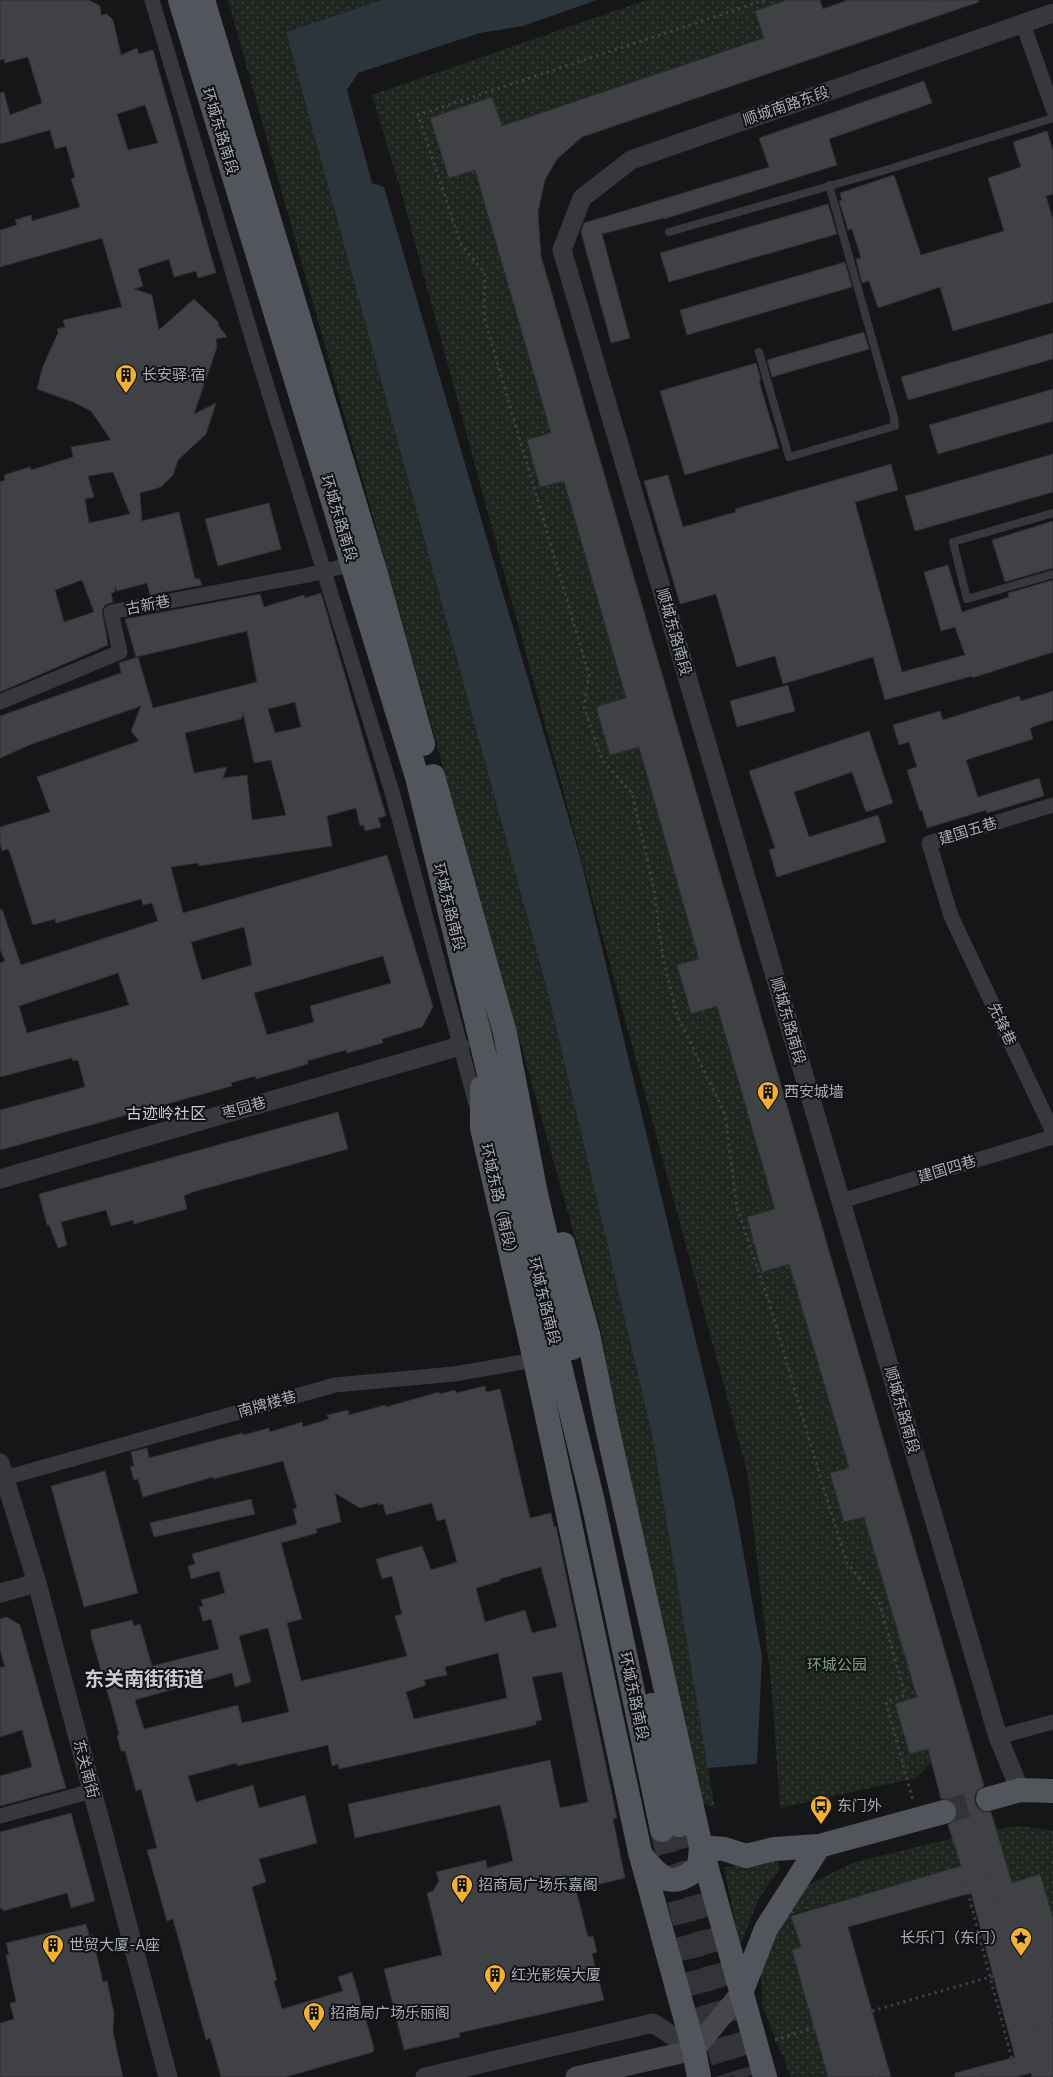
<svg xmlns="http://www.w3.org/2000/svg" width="1053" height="2077" viewBox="0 0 1053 2077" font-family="'Exo 2','Noto Sans SC',sans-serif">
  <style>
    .grass { fill: url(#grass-dots) }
    .water { fill: #2c353c }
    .building { fill: #404145; stroke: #303034; fill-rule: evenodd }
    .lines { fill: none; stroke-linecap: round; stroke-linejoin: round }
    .primary-tunnel { stroke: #333438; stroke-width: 24; stroke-dasharray: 24 12; stroke-linecap: butt }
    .path { stroke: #3d3f44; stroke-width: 3; stroke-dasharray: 2.5 4; stroke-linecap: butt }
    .service { stroke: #37383d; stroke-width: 8 }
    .minor { stroke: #37383d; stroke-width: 15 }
    .tertiary { stroke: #37383d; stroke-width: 19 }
    .secondary { stroke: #45474d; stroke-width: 21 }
    .primary { stroke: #53555c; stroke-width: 24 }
    .labels { text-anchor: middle; stroke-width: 4; stroke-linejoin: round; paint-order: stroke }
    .street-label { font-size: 15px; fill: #a8adb8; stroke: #111113 }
    .poi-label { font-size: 15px; fill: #a8adb8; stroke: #111113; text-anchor: start }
    .park-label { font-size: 15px; fill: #7fa381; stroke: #111113 }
    .neighbourhood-label { font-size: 16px; fill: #c9ccd4; stroke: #111113 }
    .district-label { font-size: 20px; font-weight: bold; fill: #c9ccd4; stroke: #111113 }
  </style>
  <defs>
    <pattern id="grass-dots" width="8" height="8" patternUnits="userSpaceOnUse" patternTransform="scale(1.25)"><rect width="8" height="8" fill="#1e261f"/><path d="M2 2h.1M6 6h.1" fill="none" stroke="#3c433d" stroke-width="1.8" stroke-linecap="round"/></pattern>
  </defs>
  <rect width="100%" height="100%" fill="#161618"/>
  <!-- grass -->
  <path class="grass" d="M228 0H382L286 32 549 997 652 1435 715 1808 693 1800 619 1434 601 1330Z
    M647 0H787L755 11 764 38 502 126 491 97 430 119 449 178 475 170 551 433 527 440 540 487 564 481 626 698 597 707 639 747 699 959 677 965 690 1013 717 1006 775 1209 747 1217 762 1271 789 1264 849 1468 830 1473 844 1522 864 1517 917 1697 895 1705 910 1754 928 1749 932 1762 916 1778 780 1808 772 1693 747 1471 402 195 372 95Z
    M1022 1826 1053 1831V1918L1040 1874 1012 1883 996 1829Z
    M953 1838 961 1866 790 1915 801 1947 792 1950 828 2077H791L763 2008 760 1965 794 1892 852 1863Z
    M777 1856 779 1870 759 1898 740 1946 724 1868Z"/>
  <!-- water -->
  <path class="water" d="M382 0H597L523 26 480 33 358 73 347 90 372 183 384 187 581 860 734 1500 762 1657 757 1764 708 1768 652 1435 549 997 286 32Z"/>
  <!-- building -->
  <path class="building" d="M0 0H89L100 6 101 15 107 14 113 20 121 55 137 48 139 54 153 50 216 273 198 278 196 271 174 277 169 259 138 269 143 286 134 289 152 295 159 330 194 299 219 323 218 325 227 337 216 339 217 347 194 414 216 403 206 434 178 460 173 475 161 487 140 493 142 521 179 512 195 579 199 578 202 585 150 595 147 583 117 591 115 586V592L111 593 113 602 105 605 102 610 108 645 0 692V482L5 480 4 475 30 467 31 470 73 457 71 447 111 440 91 411 73 402 37 389 43 366 58 333 57 329 65 327 63 320 122 307 102 238 0 267V230L17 225 15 220 31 215 32 221 80 207 71 179 75 177 66 146 55 149 50 130 0 144V93L4 92 10 115 42 103 28 57 5 63 4 59 0 60ZM145 105 158 143 128 150 117 114ZM113 472 130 514 89 523 85 499 94 497 88 476ZM82 580 94 612 64 622 55 590Z
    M787 0H820L823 9 848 0H978L979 2 582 137 557 159 545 180 538 212 541 256 984 1786 978 1790 975 1795V1803L979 1809 984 1812H991L1012 1883 1040 1874 1053 1918V2077H1032L1031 2073 1016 2077H955V2073L1015 2057 971 1893 848 1927 891 2077H828L792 1950 801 1947 791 1916 961 1866 948 1825 954 1821 957 1816V1809L953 1802 947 1799H941L928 1749 910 1754 895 1704 917 1697 864 1517 844 1522 830 1473 849 1468 789 1264 762 1272 747 1217 775 1209 717 1006 691 1014 677 965 699 959 639 747 610 755 596 707 626 698 564 481 540 487 527 440 551 433 475 170 449 178 430 118 492 97 502 126 764 38 755 11Z
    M924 81 932 103 829 139 837 165 664 219V218L602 234 630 338 611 343 581 232 584 223 769 167 759 138Z
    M1047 131 1053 151V194L1046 196 1053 219V302L953 331 940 287 878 308 869 281 862 283 856 259 861 258 852 229 848 230 839 201 842 200 840 193 894 175 921 255 1004 231 988 178 1021 167 1013 142Z
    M828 204 837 234 669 282 660 253Z
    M845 262 852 287 687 335 680 310Z
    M864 332 869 349 772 377 767 360Z
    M1053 333V359L908 400 901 377Z
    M756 363 761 380 759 381 779 448 685 475 660 391Z
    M1053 389V421L938 454 929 425Z
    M1053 454V492L915 531 905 496Z
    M891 464 898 490 855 502 902 672 965 655 955 627 941 631 924 572 948 565 962 612 1009 597 1008 593 1053 580V652L972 678V676L885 700 873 657 783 684 775 656 737 667 716 594 680 604 644 481 668 475 683 527 736 512 735 509Z
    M269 503 281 549 218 566 205 519Z
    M1053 521V568L1005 582 992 540Z
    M321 593 386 816 378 818 381 827 365 831 364 825 360 826 356 808 327 816 332 846 199 866 198 863 171 867 183 913 387 855 433 1007 422 1027 382 1039 383 1043 347 1053 346 1050 307 1061 308 1064 256 1079 255 1076 231 1083 232 1086 0 1150V1110L85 1087 78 1060 73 1061 72 1058 0 1077V963L5 961 0 949V910L2 909 21 965 158 921 152 903 143 905 141 899 56 923 55 919 33 925 10 853 8 849 2 851 0 843V827L50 812 37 777 139 741 131 731 141 706 32 744 0 758V716L121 673 119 663 138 657 153 708 257 682 247 631 136 657 125 619 260 594 264 607 304 595 305 598ZM295 702 301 727 275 733 268 709ZM243 713 254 763 271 760 286 815 252 820 247 775 223 778 227 767 194 773 185 733 241 719ZM244 927 252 965 202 980 191 942ZM383 956 391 983 310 1006 314 1022 267 1035 254 993ZM118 973 129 1005 27 1033 19 1006Z
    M788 685 795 711 737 727 730 701Z
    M1053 691V720L1030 728 1033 739 966 760 978 797 1039 778 1044 796 987 813 986 810 927 828 922 810 920 811 907 770 917 767 909 742 899 745 893 725 940 711 943 720 1019 696 1021 701Z
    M869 731 893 803 866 812 852 772 794 792 809 837 878 815 886 842 777 877 769 850 775 848 749 771Z
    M338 1112 348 1149 193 1192 184 1196 187 1209 134 1224 133 1220 111 1226 106 1210 61 1222 67 1245 58 1248 49 1225H47L39 1194Z
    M485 1386 486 1392 500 1389 530 1518 551 1513 554 1527 556 1526 617 1818 613 1819 625 1878 576 1890 588 1937 593 1936 597 1952 592 1954 604 2000 459 2033 460 2037 404 2050 384 1969 442 1955 427 1893 433 1891 439 1881 436 1872 486 1860 487 1868 513 1861 507 1833 500 1805 355 1838 348 1804 550 1760 560 1808 588 1802 562 1672 532 1677 542 1720 536 1721V1725L339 1769 338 1764 332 1766 328 1745 237 1766V1763L188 1776 196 1802 253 1785 259 1808 305 1795 317 1843 259 1859 266 1882 252 1887 277 1980 274 1981 282 2009 343 1991 338 1977 352 1972 374 2048 373 2052 286 2077H221L210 2038 206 2040 173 1919 167 1921 147 1850 157 1848 141 1789 136 1791 125 1751H121L117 1736 119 1735 115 1718 91 1636V1630L132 1620 134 1626 140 1624 152 1666 219 1649 211 1619 203 1621 199 1607 203 1606 201 1600 225 1593 219 1571 191 1579 188 1566 195 1564 192 1554 297 1524 293 1509 297 1508 283 1461 214 1479 213 1477 143 1497 138 1479 134 1480 130 1467 134 1466 131 1452 147 1448 149 1458 243 1433V1435L269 1428 270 1432 302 1422 303 1427 329 1419 327 1415 348 1410 349 1415 385 1405 386 1407 439 1392 440 1394 455 1390 456 1393ZM335 1493 360 1508 378 1503 379 1505 383 1504 386 1515 432 1503 437 1521 445 1519 457 1562 431 1570 422 1546 376 1559 382 1579 392 1576 402 1614 395 1616 407 1656 301 1681 287 1623 302 1619 281 1543 317 1533 316 1529 341 1522ZM541 1567 557 1627 532 1633 525 1610 485 1622 476 1588 500 1581V1579ZM268 1628 289 1712 242 1723 238 1705 144 1729 135 1700 232 1673 235 1687 251 1682 239 1636ZM498 1653 507 1698 414 1719 406 1692 426 1685 424 1680 447 1675 445 1667Z
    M105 1471 138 1593 84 1607 51 1486Z
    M251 1499 255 1514 154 1537 150 1523Z
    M7 1617 20 1625 66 1788 0 1806V1776L32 1767 22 1730 0 1737V1667H5L0 1650V1619Z
    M71 1813 95 1901 71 1908 67 1893 3 1911V1908L0 1909V1832Z
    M86 1924 89 1935H92L103 1982 107 1981 114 2013 113 2032 123 2077H0V2023L14 2019 10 2003 16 2002 6 1955 9 1954 6 1943Z"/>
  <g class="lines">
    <!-- primary-tunnel -->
    <path class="primary-tunnel" d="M944 1812 988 1799
      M679 1825 715 1977 746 2077
      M662 1830 702 1994 728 2077"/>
    <!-- path -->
    <path class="path" d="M765 0 418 115 461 245 485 273 484 317 589 675 584 707 602 760 632 793 654 890 663 958 677 1015 725 1114 737 1208 769 1302 824 1490 847 1563 879 1601 905 1695 886 1702 913 1801
      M938 0 537 137 505 201 968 1800
      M970 1809 997 1901 983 1905 1015 2030 1033 2026 1048 2077
      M997 1901 1032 1893 1053 1972
      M993 1977H990L1014 2067
      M872 2011 990 1977 965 1881
      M1033 2026 1053 2020
      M775 2040 814 2028
      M877 2077 835 1919 989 1874
      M976 2077 1042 2059"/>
    <!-- service -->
    <path class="service" d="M669 232 889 169 1053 118
      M759 352 789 457 895 426 894 417 829 185
      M1053 513 953 542 967 599 1053 574"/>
    <!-- minor -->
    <path class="minor" d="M152 0 257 354 392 792 476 1104
      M1023 24 1053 109
      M0 702 120 652 111 612 308 575 353 564
      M1053 805 929 843 951 916 1053 1132
      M841 1201 1053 1137
      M5 1478 335 1385 454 1374 535 1360
      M998 1737 1053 1722
      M0 1816 92 1791"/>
    <!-- tertiary -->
    <path class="tertiary" d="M0 1179 460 1046
      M0 1463 37 1583 168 2077
      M0 1593 37 1583
      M1020 1790 998 1737 562 250 582 198 631 160 1053 13
      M425 2077 653 2023 694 2050"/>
    <!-- secondary -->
    <path class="secondary" d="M576 2077 694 2050 741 1993"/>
    <!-- primary -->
    <path class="primary" d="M180 0 417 777 593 1502 662 1830
      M203 0 376 574 423 744
      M433 776 505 1033 536 1194 572 1348
      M482 1088V1128L535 1360 640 1852 694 2050 699 2077
      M563 1244 588 1334 607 1427 701 1847 724 1849 746 1856 774 1849 819 1846 944 1812
      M652 1705 679 1825
      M988 1799 1020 1790 1053 1791
      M701 1847 765 2077
      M641 1855C661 1880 672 1890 699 1867L701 1847
      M741 1993 766 1929 819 1846"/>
  </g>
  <!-- icons -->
  <defs>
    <g id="building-pin" transform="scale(1.125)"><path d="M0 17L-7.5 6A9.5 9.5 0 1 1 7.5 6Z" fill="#f2b134" stroke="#111113"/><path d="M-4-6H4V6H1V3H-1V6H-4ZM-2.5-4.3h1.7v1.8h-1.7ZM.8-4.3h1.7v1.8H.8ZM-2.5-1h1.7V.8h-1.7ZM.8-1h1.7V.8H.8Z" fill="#111"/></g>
    <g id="bus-pin" transform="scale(1.125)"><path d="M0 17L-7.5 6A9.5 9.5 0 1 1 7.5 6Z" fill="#f2b134" stroke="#111113"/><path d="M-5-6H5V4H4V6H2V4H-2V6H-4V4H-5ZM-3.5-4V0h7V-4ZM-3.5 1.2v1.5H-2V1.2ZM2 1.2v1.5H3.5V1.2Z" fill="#111"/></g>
    <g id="sight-pin" transform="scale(1.125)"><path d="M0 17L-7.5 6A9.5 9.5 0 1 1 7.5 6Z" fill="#f2b134" stroke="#111113"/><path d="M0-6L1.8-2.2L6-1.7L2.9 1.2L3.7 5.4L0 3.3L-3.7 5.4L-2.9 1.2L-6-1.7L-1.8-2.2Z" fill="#111"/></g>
  </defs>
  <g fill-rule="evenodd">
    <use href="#building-pin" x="126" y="375"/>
    <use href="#building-pin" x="768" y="1092"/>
    <use href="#bus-pin" x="821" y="1806"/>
    <use href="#building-pin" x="462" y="1885"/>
    <use href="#sight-pin" x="1021" y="1938"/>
    <use href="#building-pin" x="53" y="1945"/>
    <use href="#building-pin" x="495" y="1975"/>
    <use href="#building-pin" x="314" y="2013"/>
  </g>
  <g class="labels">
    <!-- street labels -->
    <g class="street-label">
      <text transform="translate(786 106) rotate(-19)" y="5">顺城南路东段</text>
      <text transform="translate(220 131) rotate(73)" y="5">环城东路南段</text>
      <text transform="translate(339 518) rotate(73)" y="5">环城东路南段</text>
      <text transform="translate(148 605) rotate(-11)" y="5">古新巷</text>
      <text transform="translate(674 632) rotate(74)" y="5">顺城东路南段</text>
      <text transform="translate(968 831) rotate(-17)" y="5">建国五巷</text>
      <text transform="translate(449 907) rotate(76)" y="5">环城东路南段</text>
      <text transform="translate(788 1021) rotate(74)" y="5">顺城东路南段</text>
      <text transform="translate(1002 1024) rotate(65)" y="5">先锋巷</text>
      <text transform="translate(244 1108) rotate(-16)" y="5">枣园巷</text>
      <text transform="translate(947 1169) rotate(-17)" y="5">建国四巷</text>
      <text transform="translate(499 1202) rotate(77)" y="5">环城东路（南段）</text>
      <text transform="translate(544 1301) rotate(76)" y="5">环城东路南段</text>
      <text transform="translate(267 1404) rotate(-16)" y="5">南牌楼巷</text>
      <text transform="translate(902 1410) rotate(74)" y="5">顺城东路南段</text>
      <text transform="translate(634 1696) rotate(78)" y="5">环城东路南段</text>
      <text transform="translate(86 1769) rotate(75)" y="5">东关南街</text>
    </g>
    <!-- poi labels -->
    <g class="poi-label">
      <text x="142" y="380">长安驿·宿</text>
      <text x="784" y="1097">西安城墙</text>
      <text x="837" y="1811">东门外</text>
      <text x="478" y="1890">招商局广场乐嘉阁</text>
      <text x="1005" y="1943" text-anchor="end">长乐门（东门）</text>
      <text x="69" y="1950">世贸大厦-A座</text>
      <text x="511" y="1980">红光影娱大厦</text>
      <text x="330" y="2018">招商局广场乐丽阁</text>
    </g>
    <!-- park labels -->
    <g class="park-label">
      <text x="837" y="1670">环城公园</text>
    </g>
    <!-- neighbourhood labels -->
    <g class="neighbourhood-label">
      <text x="166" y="1119">古迹岭社区</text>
    </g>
    <!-- district labels -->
    <g class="district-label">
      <text x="144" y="1686">东关南街街道</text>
    </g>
  </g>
</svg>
